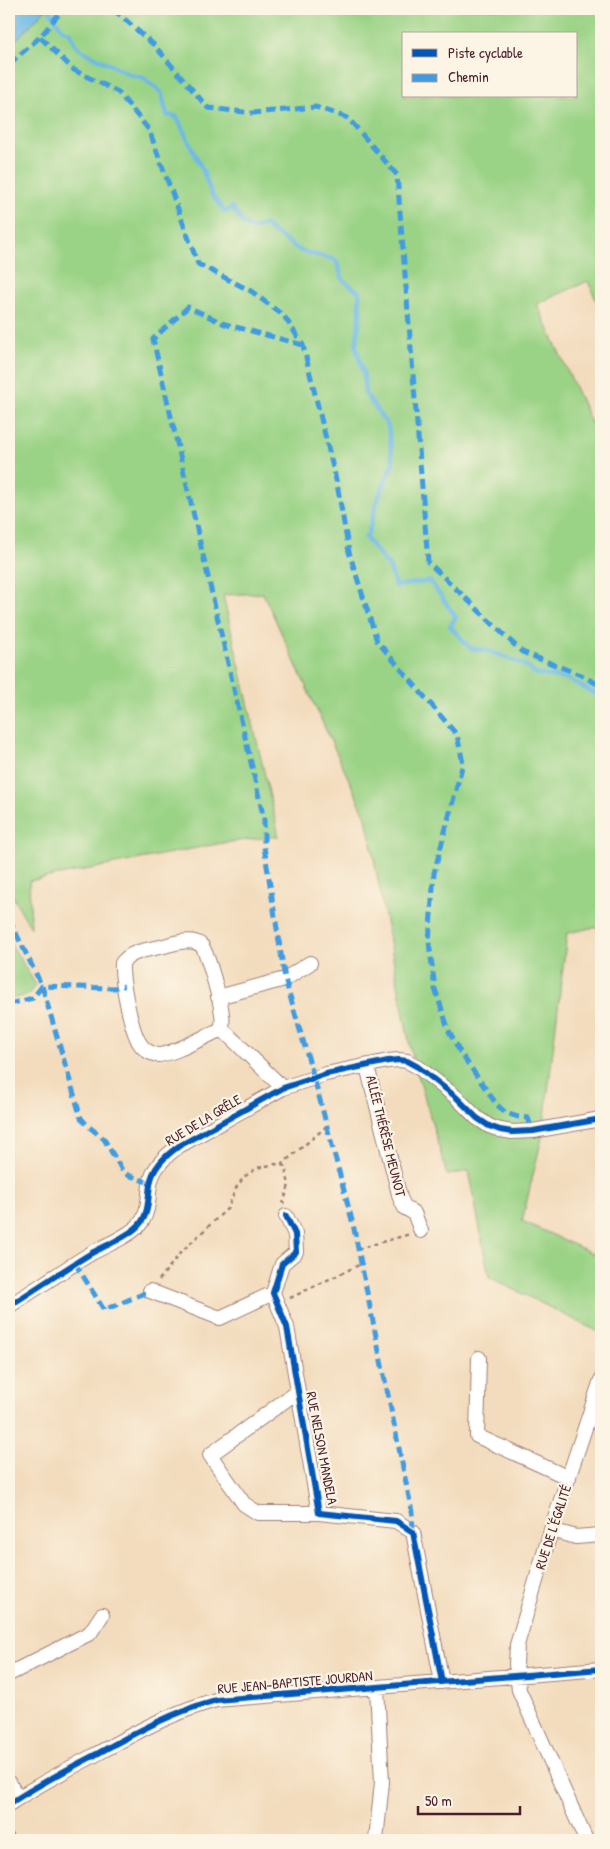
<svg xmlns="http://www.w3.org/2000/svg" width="610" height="1849" viewBox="0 0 610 1849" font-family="'Patrick Hand',sans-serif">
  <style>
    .green { fill: #9bd386; stroke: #727958; fill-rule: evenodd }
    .water { fill: #6cb9e5; stroke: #5b6c88 }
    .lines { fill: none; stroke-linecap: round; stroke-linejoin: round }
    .stream { stroke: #6cb9e5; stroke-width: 4.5 }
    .street-casing { stroke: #9e7e74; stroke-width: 16 }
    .path { stroke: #9e7e74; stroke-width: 2.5; stroke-dasharray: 4 4; stroke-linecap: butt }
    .street { stroke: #fff; stroke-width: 14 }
    .quiet { stroke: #409be1; stroke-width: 5; stroke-dasharray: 10 5; stroke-linecap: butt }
    .cycleway-casing { stroke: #fcf5e5; stroke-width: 9 }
    .cycleway { stroke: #0057b8; stroke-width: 6 }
    .labels { text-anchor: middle; stroke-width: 4.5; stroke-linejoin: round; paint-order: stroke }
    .street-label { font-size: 14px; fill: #4a1f2b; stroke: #fcf5e5 }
  </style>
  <rect width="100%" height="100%" fill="#fcf5e5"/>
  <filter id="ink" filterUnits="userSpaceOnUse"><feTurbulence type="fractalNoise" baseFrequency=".02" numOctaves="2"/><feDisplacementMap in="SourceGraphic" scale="10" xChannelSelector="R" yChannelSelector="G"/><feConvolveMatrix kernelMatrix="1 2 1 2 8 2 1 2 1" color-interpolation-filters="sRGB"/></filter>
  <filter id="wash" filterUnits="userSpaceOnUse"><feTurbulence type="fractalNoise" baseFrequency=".0096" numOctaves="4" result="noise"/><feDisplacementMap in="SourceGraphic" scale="20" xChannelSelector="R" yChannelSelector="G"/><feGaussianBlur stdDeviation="1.12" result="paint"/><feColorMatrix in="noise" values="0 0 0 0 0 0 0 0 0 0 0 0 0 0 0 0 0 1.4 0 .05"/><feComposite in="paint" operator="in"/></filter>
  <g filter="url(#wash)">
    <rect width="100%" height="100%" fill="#f3dcbd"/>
    <!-- green -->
    <path class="green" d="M46 9H601V312L588 281 537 304 601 444V926L567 933 543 1133 522 1221 601 1257V1333L489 1277 469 1171 447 1175 410 1047 366 817 263 593 223 595 279 836 222 843 29 881 31 928 9 890V47ZM404 34H576V96H404Z
      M9 941 36 985 28 995 9 999Z"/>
    <!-- water -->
    <path class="water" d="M9 9H46L9 47Z"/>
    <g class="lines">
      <!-- stream -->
      <path class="stream" d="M49 9 62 29 71 33 74 43 81 50 131 75 142 77 161 92 167 115 177 117 203 171 212 195 225 212 232 207 242 222 253 229 265 224 270 230 301 251 336 260 343 280 359 292 360 313 356 347 364 376 365 393 388 426 393 463 378 498 368 534 365 537 390 568 395 586 430 581 456 617 450 626 470 648 489 651 525 665 536 674 568 679 601 697"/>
    </g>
  </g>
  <g filter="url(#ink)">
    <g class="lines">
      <!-- street casing -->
      <g class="street-casing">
        <path id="street" d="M218 997 285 979 310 963
          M222 1029C207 1035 171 1056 157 1055 152 1054 144 1050 141 1045 131 1033 121 978 122 963 131 951 146 950 160 947 172 944 190 937 201 945 207 949 221 1004 222 1014 223 1019 222 1024 222 1029L283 1088
          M367 1066 400 1198 405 1208 414 1213 421 1231
          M286 1216 295 1234 296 1252 282 1264 273 1293 287 1327 319 1513 396 1521 413 1532 442 1682
          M150 1291 220 1318 273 1293
          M9 1306C36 1289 62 1271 90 1254 104 1246 128 1237 139 1225 149 1215 148 1198 150 1185 152 1168 165 1156 179 1146L283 1088 326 1074 388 1061 399 1060 407 1061 418 1067 456 1097 477 1118 489 1126 500 1130 512 1132 533 1131 601 1119
          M479 1358 477 1436 569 1478
          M298 1391 210 1455 244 1504 258 1513H319
          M551 1530 576 1537 601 1535
          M9 1674 90 1633 102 1615
          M9 1783 18 1798
          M9 1804C36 1786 64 1771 93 1756 135 1733 170 1713 216 1700L601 1669
          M376 1840 382 1782 377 1688
          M586 1840 519 1690 516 1664 517 1645 551 1530 601 1380"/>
      </g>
      <!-- path -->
      <path class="path" d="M281 1165 327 1126
        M358 1249 410 1234
        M159 1280 181 1252 228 1208 236 1188 244 1177 257 1168 275 1164 285 1166 289 1185 283 1204
        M290 1298 361 1264"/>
      <!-- street -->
      <use href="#street" class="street"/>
      <!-- quiet -->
      <path class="quiet" d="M113 9 154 45 208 108 253 113 316 107 348 118 397 175 428 562 522 652 581 675 601 686
        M40 37 74 70 118 92 149 130 198 264 251 291 284 316 303 345 337 484 349 552 377 641 457 735 463 763 434 873 429 942 435 989 449 1031 460 1052 497 1105 506 1113 518 1117 528 1118 533 1131
        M9 64 40 37 63 9
        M303 345 225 324 188 307 153 339 264 819V847L285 979 314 1078 353 1224 412 1512 413 1532
        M9 919 42 986 81 1118 87 1125 104 1139 122 1170 128 1175 150 1183
        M9 1004 33 998 42 986 114 988 124 986
        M75 1263 104 1310 150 1291
        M9 1831 14 1840"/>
      <!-- cycleway casing -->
      <g class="cycleway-casing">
        <path id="cycleway" d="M286 1216 295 1234 296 1252 282 1264 273 1293 287 1327 319 1513 396 1521 413 1532 442 1682
          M9 1306C36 1289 62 1271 90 1254 104 1246 128 1237 139 1225 149 1215 148 1198 150 1185 152 1168 165 1156 179 1146L283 1088 326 1074 388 1061 399 1060 407 1061 418 1067 456 1097 477 1118 489 1126 500 1130 512 1132 533 1131 601 1119
          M9 1804C36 1786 64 1771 93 1756 135 1733 170 1713 216 1700L601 1669"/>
      </g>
      <!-- cycleway -->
      <use href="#cycleway" class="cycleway"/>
    </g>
  </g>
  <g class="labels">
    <!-- street labels -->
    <g class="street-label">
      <text transform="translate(203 1120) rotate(-31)" y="5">RUE DE LA GRÊLE</text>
      <text transform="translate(386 1136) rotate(76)" y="5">ALLÉE THÉRÈSE MEUNOT</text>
      <text transform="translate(322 1448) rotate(79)" y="5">RUE NELSON MANDELA</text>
      <text transform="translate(553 1527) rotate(-72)" y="5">RUE DE L'ÉGALITÉ</text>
      <text transform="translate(295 1682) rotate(-5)" y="5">RUE JEAN-BAPTISTE JOURDAN</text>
    </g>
  </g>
  <!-- margin -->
  <rect width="610" height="1849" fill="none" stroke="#fcf5e5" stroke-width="30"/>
  <!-- legend -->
  <rect x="402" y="32" width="175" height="65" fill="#fcf5e5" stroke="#b59f9b"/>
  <rect x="412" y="49" width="25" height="8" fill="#0057b8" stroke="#b59f9b"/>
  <text x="448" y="58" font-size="15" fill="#4a1f2b">Piste cyclable</text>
  <rect x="412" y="74" width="25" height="8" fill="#409be1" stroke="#b59f9b"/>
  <text x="448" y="82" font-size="15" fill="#4a1f2b">Chemin</text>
  <!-- scale -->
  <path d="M418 1806v8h102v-8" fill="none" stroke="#4a1f2b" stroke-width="2.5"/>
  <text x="425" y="1806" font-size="15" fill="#4a1f2b" stroke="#fcf5e5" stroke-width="4" paint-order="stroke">50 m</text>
</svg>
